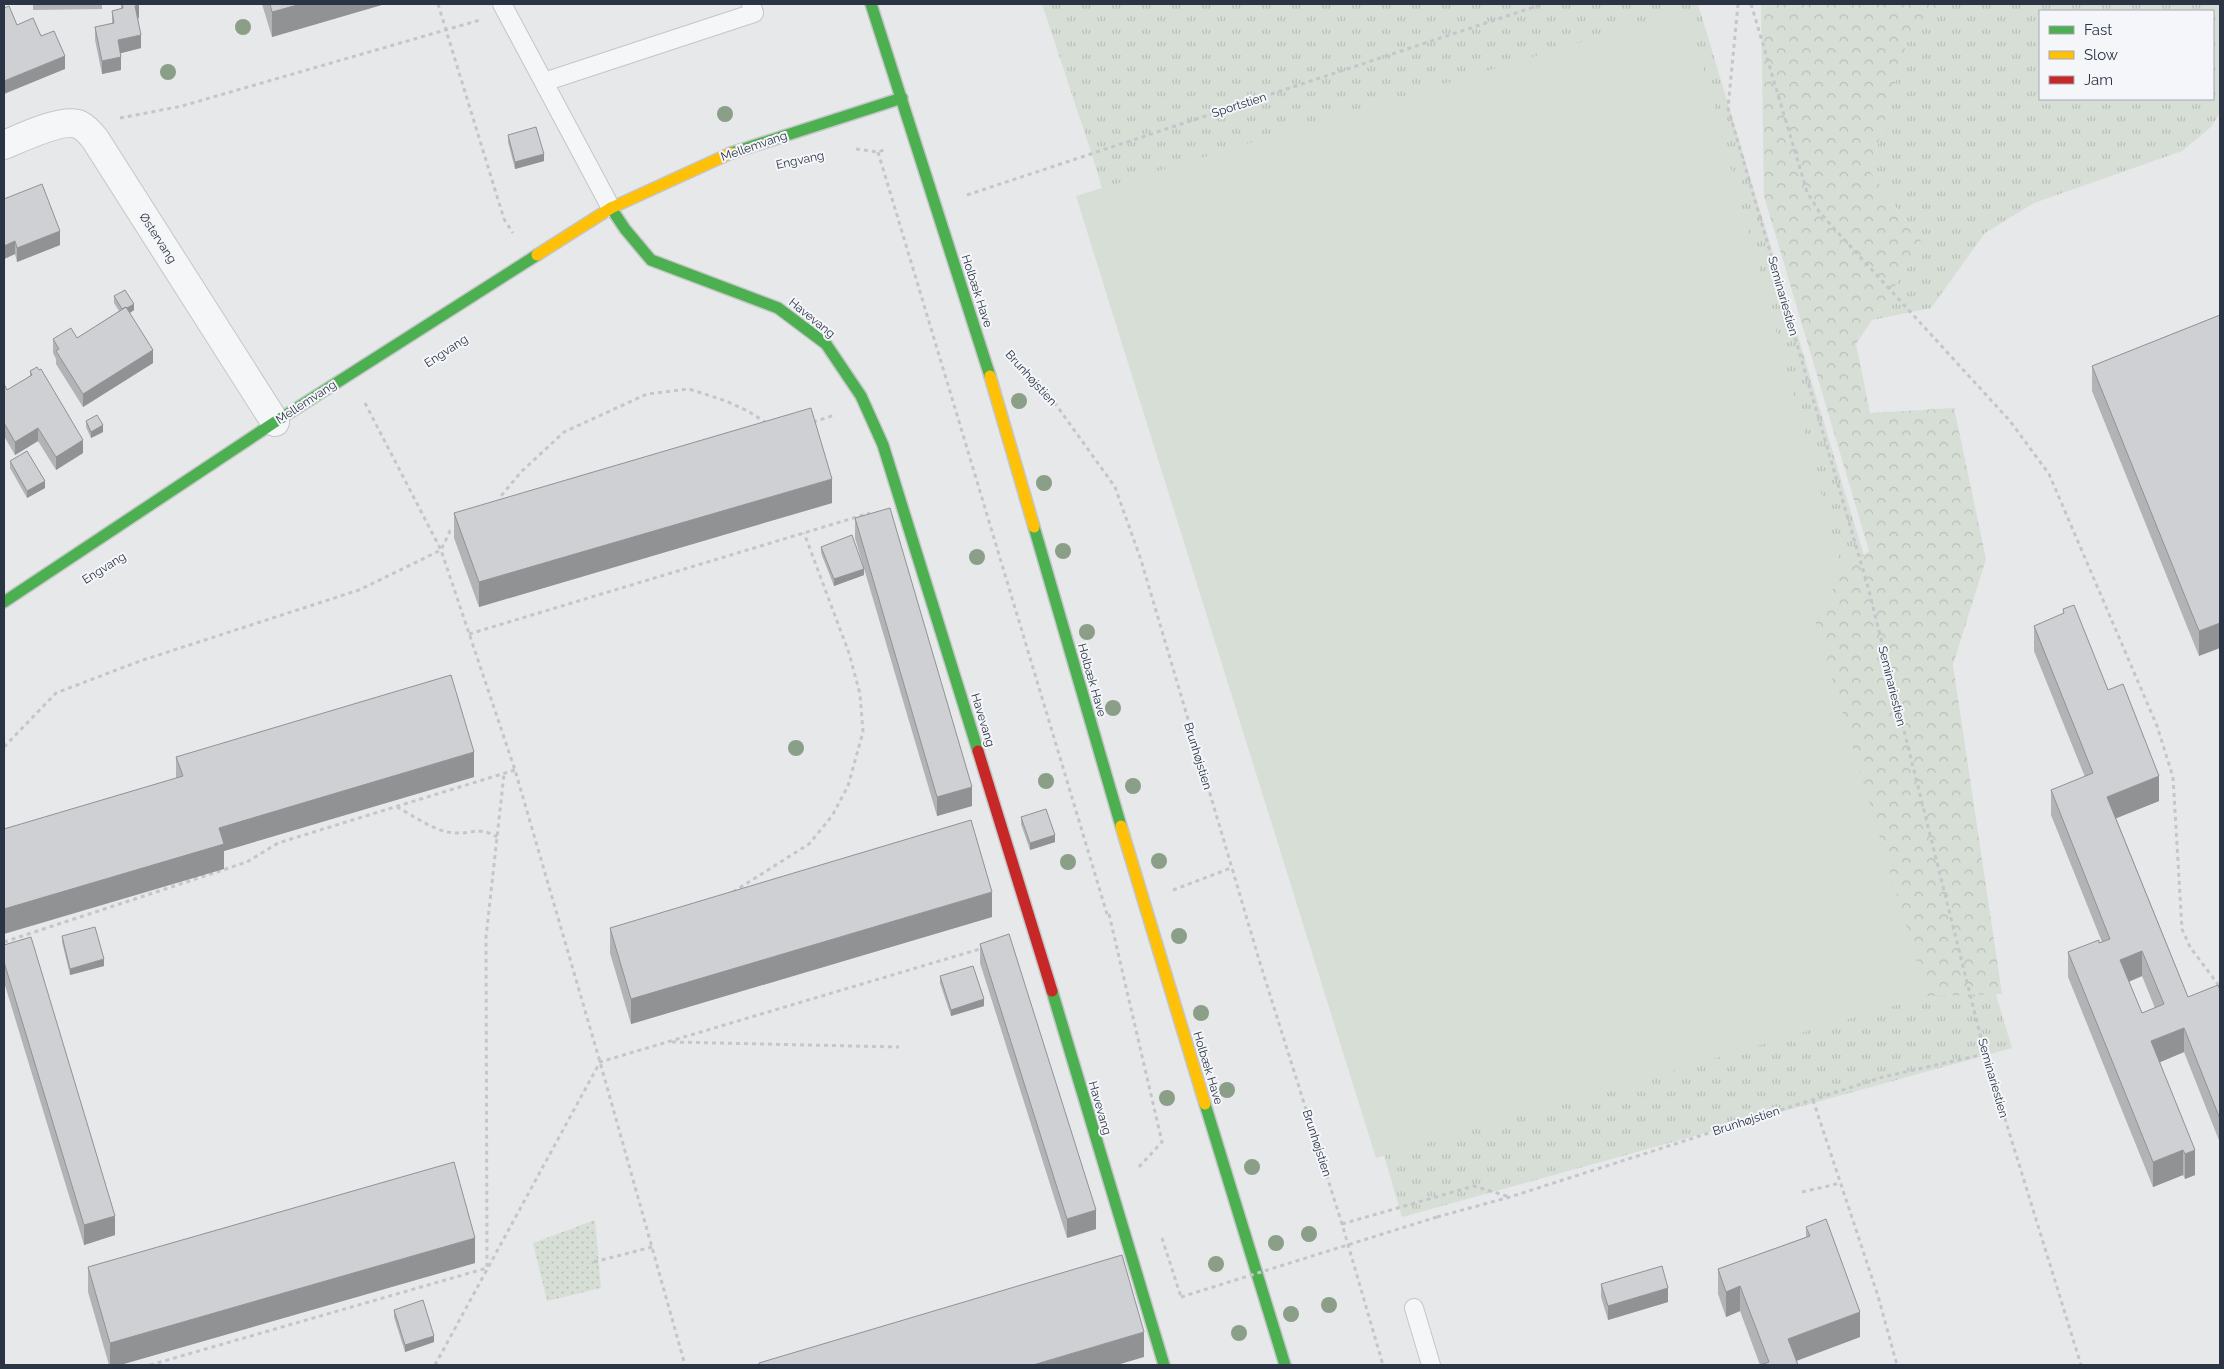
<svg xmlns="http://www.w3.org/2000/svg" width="2224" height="1369" viewBox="0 0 2224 1369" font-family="Raleway,sans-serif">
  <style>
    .grass { fill: url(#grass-tufts); fill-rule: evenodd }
    .forest { fill: url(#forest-crowns) }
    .park { fill: url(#park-dots) }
    .garden { fill: #d6ded6 }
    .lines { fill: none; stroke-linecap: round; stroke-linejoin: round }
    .lane-casing { stroke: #c4c6c8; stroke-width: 20 }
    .street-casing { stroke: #c4c6c8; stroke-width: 30 }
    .fast-casing { stroke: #c4c6c8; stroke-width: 14 }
    .slow-casing { stroke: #c4c6c8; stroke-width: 14 }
    .jam-casing { stroke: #c4c6c8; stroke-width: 14 }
    .path { stroke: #c5c6ca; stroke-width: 3; stroke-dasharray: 4 4; stroke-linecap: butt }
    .lane { stroke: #f5f6f7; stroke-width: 18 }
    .street { stroke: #f5f6f7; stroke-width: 28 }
    .fast { stroke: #4caf50; stroke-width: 11 }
    .slow { stroke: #ffc107; stroke-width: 11 }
    .jam { stroke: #c62828; stroke-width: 11 }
    .path-bridge { stroke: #c5c6ca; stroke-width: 3; stroke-dasharray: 4 4; stroke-linecap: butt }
    .tree { fill: #8a9e88 }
    .wall { fill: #b1b3b5; fill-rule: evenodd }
    .shaded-wall { fill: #909294 }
    .building { fill: #ced0d3; stroke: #909294; fill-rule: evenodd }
    .labels { text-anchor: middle; stroke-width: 4; stroke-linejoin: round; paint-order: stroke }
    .street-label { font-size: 12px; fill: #2b3445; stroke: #f4f6f9 }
  </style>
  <defs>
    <pattern id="grass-tufts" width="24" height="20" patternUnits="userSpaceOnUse" patternTransform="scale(1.25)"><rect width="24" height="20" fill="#d6ded6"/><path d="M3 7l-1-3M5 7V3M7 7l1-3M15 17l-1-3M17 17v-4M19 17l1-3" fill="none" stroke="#b8bfb9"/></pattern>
    <pattern id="forest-crowns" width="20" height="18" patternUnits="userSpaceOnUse" patternTransform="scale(1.25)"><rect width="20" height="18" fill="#d6ded6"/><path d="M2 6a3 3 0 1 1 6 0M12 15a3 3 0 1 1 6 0" fill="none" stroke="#b8bfb9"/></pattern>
    <pattern id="park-dots" width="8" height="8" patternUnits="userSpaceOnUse" patternTransform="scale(1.25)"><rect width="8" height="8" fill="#d6ded6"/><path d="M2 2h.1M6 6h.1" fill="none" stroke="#b8bfb9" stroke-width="1.8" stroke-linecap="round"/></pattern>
  </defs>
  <rect width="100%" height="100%" fill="#e6e8ea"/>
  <!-- grass -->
  <path class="grass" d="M1042 4H1698L2012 1048 1402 1217 1094 161Z
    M1948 4H2220V113L2211 127 2182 151 2034 203 1985 233 1931 308 1872 320 1923 244 1870 172 1907 42ZM2040 11H2213V99H2040Z"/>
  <!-- forest -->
  <path class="forest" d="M1761 4H1948L1907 42 1870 172 1923 244 1856 344 1870 413 1954 408 1986 559 1953 665 2002 994 1927 996 1815 621 1843 571 1869 551 1764 196Z"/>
  <!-- park -->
  <path class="park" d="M595 1220 601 1288 547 1301 533 1243Z"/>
  <!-- garden -->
  <path class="garden" d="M1687 10 1843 571 1815 621 1927 996 1376 1158 1076 196Z"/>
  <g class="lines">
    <!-- lane casing -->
    <g class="lane-casing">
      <path id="lane" d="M502 4 611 208
        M544 82 754 13 751 4
        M1414 1308 1431 1365"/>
    </g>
    <!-- street casing -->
    <g class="street-casing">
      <path id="street" d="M4 145C21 138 64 117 80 125 86 128 91 134 95 139L275 422"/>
    </g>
    <!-- fast casing -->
    <g class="fast-casing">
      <path id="fast" d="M871 4 990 376
        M731 153 902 98
        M611 208 625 229 651 260 778 308 826 344 861 396 883 445 978 751
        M1034 527 1121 826
        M4 602 275 422 537 255
        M1052 991 1164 1365
        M1205 1104 1285 1365"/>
    </g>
    <!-- slow casing -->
    <g class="slow-casing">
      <path id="slow" d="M537 255 611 208 731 153
        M990 376 1034 527
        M1121 826 1205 1104"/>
    </g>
    <!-- jam casing -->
    <g class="jam-casing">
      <path id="jam" d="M978 751 1052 991"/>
    </g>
    <!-- path -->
    <path class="path" d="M438 4 504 219 513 233
      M1738 4 1728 108 1868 587 1985 1054 2081 1365
      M1751 4 1807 192 1820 213 2010 421 2049 474 2157 726 2173 777 2182 929 2190 947 2220 987
      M120 118 182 106 480 20
      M856 149 878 152 884 150
      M878 152 1107 914
      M967 195 1543 4
      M1022 367 1047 392 1115 487 1141 560 1260 963 1342 1224 1383 1365
      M365 403 441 550 515 770 600 1062 685 1365
      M813 422 835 415
      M498 503 501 496 521 472 564 432 647 394 689 389 726 401 748 411 768 424
      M469 634 870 513
      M4 747 56 693 140 661 359 590 441 550 450 531 457 529
      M397 807C414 816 435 832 455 833 474 834 478 826 497 837
      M1173 890 1231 868
      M733 892 809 844 832 816 848 786 863 732 860 694 849 653 804 533
      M1109 914 1162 1142 1138 1168
      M4 942 247 862 278 843 515 770
      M672 1042 899 1047
      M1813 1100 1878 1296 1897 1365
      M1802 1192 1841 1183
      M1437 1217 1510 1197 1883 1077 1985 1054
      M1342 1224 1474 1186 1510 1197
      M1162 1238 1181 1297
      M594 1262 652 1247
      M150 1365 487 1268 486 937 504 774
      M435 1365 600 1062 983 948"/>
    <!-- lane -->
    <use href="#lane" class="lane"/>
    <!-- street -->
    <use href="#street" class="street"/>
    <!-- fast -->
    <use href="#fast" class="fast"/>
    <!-- slow -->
    <use href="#slow" class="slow"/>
    <!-- jam -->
    <use href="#jam" class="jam"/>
    <!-- path-bridge -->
    <path class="path-bridge" d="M1181 1297 1437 1217"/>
  </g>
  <!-- trees -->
  <g class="tree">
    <circle cx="243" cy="27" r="8"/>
    <circle cx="168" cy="72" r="8"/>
    <circle cx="725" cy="114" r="8"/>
    <circle cx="1019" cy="401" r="8"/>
    <circle cx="1044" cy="483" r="8"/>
    <circle cx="1063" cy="551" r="8"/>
    <circle cx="977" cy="557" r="8"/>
    <circle cx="1087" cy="632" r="8"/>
    <circle cx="1113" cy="708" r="8"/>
    <circle cx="796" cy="748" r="8"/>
    <circle cx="1046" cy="781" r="8"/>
    <circle cx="1133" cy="786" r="8"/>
    <circle cx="1159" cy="861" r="8"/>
    <circle cx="1068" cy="862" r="8"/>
    <circle cx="1179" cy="936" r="8"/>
    <circle cx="1201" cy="1013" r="8"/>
    <circle cx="1227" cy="1090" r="8"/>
    <circle cx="1167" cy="1098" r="8"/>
    <circle cx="1252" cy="1167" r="8"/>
    <circle cx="1309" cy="1234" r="8"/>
    <circle cx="1276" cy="1243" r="8"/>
    <circle cx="1216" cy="1264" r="8"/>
    <circle cx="1329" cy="1305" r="8"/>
    <circle cx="1291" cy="1314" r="8"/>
    <circle cx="1239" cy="1333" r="8"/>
  </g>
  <!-- wall -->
  <path class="wall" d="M33 4H102V9L33 10Z
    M121 4H139V18H138L141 48 120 53 121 70 102 74 95 40V27L112 23V11L121 9Z
    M262 4H385L272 37Z
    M508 135 544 161 515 169 508 142Z
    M4 199 60 245 17 262 15 254 4 259Z
    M114 296 134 310 130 313 153 363 83 407 56 364V359L53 353V339L77 338 119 311 114 303Z
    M2220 315 2199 656 2092 391V366Z
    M30 371 83 453 56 470 38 441 15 455 4 436V384L7 390 30 376Z
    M86 421 103 432 91 438 86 427Z
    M10 461 45 488 27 498 10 468Z
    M832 503 479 607 454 538V513Z
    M855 518 972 806 937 816 855 538Z
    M821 547 864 575 834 586 821 553Z
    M2063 609 2108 690 2159 801 2116 818 2188 997 2220 990V1143L2184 1052 2160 1062 2195 1175 2185 1179 2183 1175 2153 1187 2068 977V952L2102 942 2051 815V790L2085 777 2034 651V626L2063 614ZM2142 976 2155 1008 2142 1013 2129 982Z
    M176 757 474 777 224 851V869L176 778Z
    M1021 817 1055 842 1030 850 1021 824Z
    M992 917 631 1024 610 953V928Z
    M62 936 104 966 70 975 62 942Z
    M980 944 1096 1229 1067 1238 980 963Z
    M4 945 115 1235 84 1245 4 982Z
    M940 976 984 1006 951 1016 940 983Z
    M1806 1227 1860 1337 1796 1361 1760 1365 1740 1311 1726 1317 1718 1294V1269L1806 1237Z
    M475 1263 120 1365H109L88 1292V1267Z
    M1601 1284 1668 1302 1608 1320 1601 1297Z
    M394 1310 434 1342 405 1352 394 1317Z"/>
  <!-- shaded-wall -->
  <path class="shaded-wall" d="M301 4H385L272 37V12Z
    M139 5V18L135 19V6Z
    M141 35V48L118 54V40Z
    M65 56V69L4 94V81Z
    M121 57V70L102 74V61Z
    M544 154V161L515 169V162Z
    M60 231V245L17 262V248Z
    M15 241V254L4 259V246Z
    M134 304V310L123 317V310Z
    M153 350V363L83 407V394Z
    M103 425V432L91 438V432Z
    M38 428V441L15 455V442Z
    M83 440V453L56 470V457Z
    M832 479V503L479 607V582Z
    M45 481V488L27 498V491Z
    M4 489H5V502L4 503Z
    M864 569V575L834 586V579Z
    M2220 623V648L2199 656V631Z
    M474 752V777L224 851V869L4 934V909L219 828Z
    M2159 776V801L2107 822V797Z
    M972 787V806L937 816V797Z
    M1055 835V842L1030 850V843Z
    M992 892V917L631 1024V999Z
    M2142 951V976L2120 985V960Z
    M104 959V966L70 975V969Z
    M984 999V1006L951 1016V1010Z
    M2184 1028V1052L2151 1066V1041Z
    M2183 1150V1175L2153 1187V1162Z
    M2195 1150V1175L2185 1179V1154Z
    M1096 1210V1229L1067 1238V1219Z
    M115 1216V1235L84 1245V1225Z
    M475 1238V1263L120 1365H110V1343Z
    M1740 1286V1311L1726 1317V1292Z
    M1668 1288V1302L1608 1320V1306Z
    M1860 1312V1337L1788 1364V1339Z
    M1144 1332V1357L1117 1365H1033Z
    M434 1336V1342L405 1352V1345Z"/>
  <!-- building -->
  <path class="building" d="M122 4H139V5L135 6 141 35 118 40 121 57 102 61 95 27 114 23 112 11 123 8Z
    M270 4H301L272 12Z
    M9 6 17 25 33 18 41 36 54 31 65 56 4 81V8Z
    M536 127 544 154 515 162 508 135Z
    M42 184 60 231 17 248 15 241 4 246V199Z
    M125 290 134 304 127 308 126 307 122 309 114 296Z
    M126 307 153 350 83 394 56 351 59 349 53 339 71 328 77 338Z
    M2220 315V623L2199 631 2092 366Z
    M37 367 39 370 41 369 83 440 56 457 38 428 15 442 4 423V384L7 390 32 375 30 371Z
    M811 408 832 479 479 582 454 513Z
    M97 415 103 425 91 432 86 421Z
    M27 451 45 481 27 491 10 461Z
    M890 508 972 787 937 797 855 518Z
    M852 535 864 569 834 579 821 547Z
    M2074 605 2108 690 2123 684 2159 776 2107 797 2188 997 2218 985 2220 990V1119L2184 1028 2151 1041 2195 1150 2185 1154 2183 1150 2153 1162 2068 952 2099 940V943L2110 939 2051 790 2093 773 2034 626 2064 613 2063 609ZM2142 951 2164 1004 2142 1013 2120 960Z
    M451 675 474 752 219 828 224 844 4 909V829L183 776 176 757Z
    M1046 809 1055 835 1030 843 1021 817Z
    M971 820 992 892 631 999 610 928Z
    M95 927 104 959 70 969 62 936Z
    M1009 934 1096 1210 1067 1219 980 944Z
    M31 937 115 1216 84 1225 4 962V945Z
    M973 966 984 999 951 1010 940 976Z
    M454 1162 475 1238 110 1343 88 1267Z
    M1826 1219 1860 1312 1788 1339 1798 1365H1760L1769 1362 1740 1286 1726 1292 1718 1269 1810 1236 1806 1227Z
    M1122 1255 1144 1332 1033 1365H759V1363Z
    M1662 1266 1668 1288 1608 1306 1601 1284Z
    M423 1300 434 1336 405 1345 394 1310Z"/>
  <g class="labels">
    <!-- street labels -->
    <g class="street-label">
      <text transform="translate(1239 105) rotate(-18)" y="4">Sportstien</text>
      <text transform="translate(754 146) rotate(-19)" y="4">Mellemvang</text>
      <text transform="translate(800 160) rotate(-12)" y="4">Engvang</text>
      <text transform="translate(158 238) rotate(57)" y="4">Østervang</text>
      <text transform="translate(977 291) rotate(72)" y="4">Holbæk Have</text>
      <text transform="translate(1783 296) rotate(74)" y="4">Seminariestien</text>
      <text transform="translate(812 318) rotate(39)" y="4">Havevang</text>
      <text transform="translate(446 351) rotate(-33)" y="4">Engvang</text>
      <text transform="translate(1031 378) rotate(48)" y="4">Brunhøjstien</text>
      <text transform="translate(306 402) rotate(-33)" y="4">Mellemvang</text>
      <text transform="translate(104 568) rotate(-32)" y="4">Engvang</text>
      <text transform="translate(1092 680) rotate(74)" y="4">Holbæk Have</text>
      <text transform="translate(1892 686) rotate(76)" y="4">Seminariestien</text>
      <text transform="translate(983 720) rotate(73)" y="4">Havevang</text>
      <text transform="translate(1198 756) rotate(73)" y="4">Brunhøjstien</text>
      <text transform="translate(1208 1068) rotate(73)" y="4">Holbæk Have</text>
      <text transform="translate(1993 1078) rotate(74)" y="4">Seminariestien</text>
      <text transform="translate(1100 1108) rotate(74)" y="4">Havevang</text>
      <text transform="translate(1746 1121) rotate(-18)" y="4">Brunhøjstien</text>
      <text transform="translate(1317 1143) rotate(72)" y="4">Brunhøjstien</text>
    </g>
  </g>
  <!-- border -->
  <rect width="2224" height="1369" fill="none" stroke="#2b3445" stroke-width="10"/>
  <!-- legend -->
  <rect x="2039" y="10" width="175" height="90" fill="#f4f6f9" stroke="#a4a8b1"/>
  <rect x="2049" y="26" width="25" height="8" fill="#4caf50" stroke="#a4a8b1"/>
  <text x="2084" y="35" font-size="15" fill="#2b3445">Fast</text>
  <rect x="2049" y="51" width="25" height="8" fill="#ffc107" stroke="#a4a8b1"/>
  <text x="2084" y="60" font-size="15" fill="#2b3445">Slow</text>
  <rect x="2049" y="76" width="25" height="8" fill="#c62828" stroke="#a4a8b1"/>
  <text x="2084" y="85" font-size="15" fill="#2b3445">Jam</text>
</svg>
